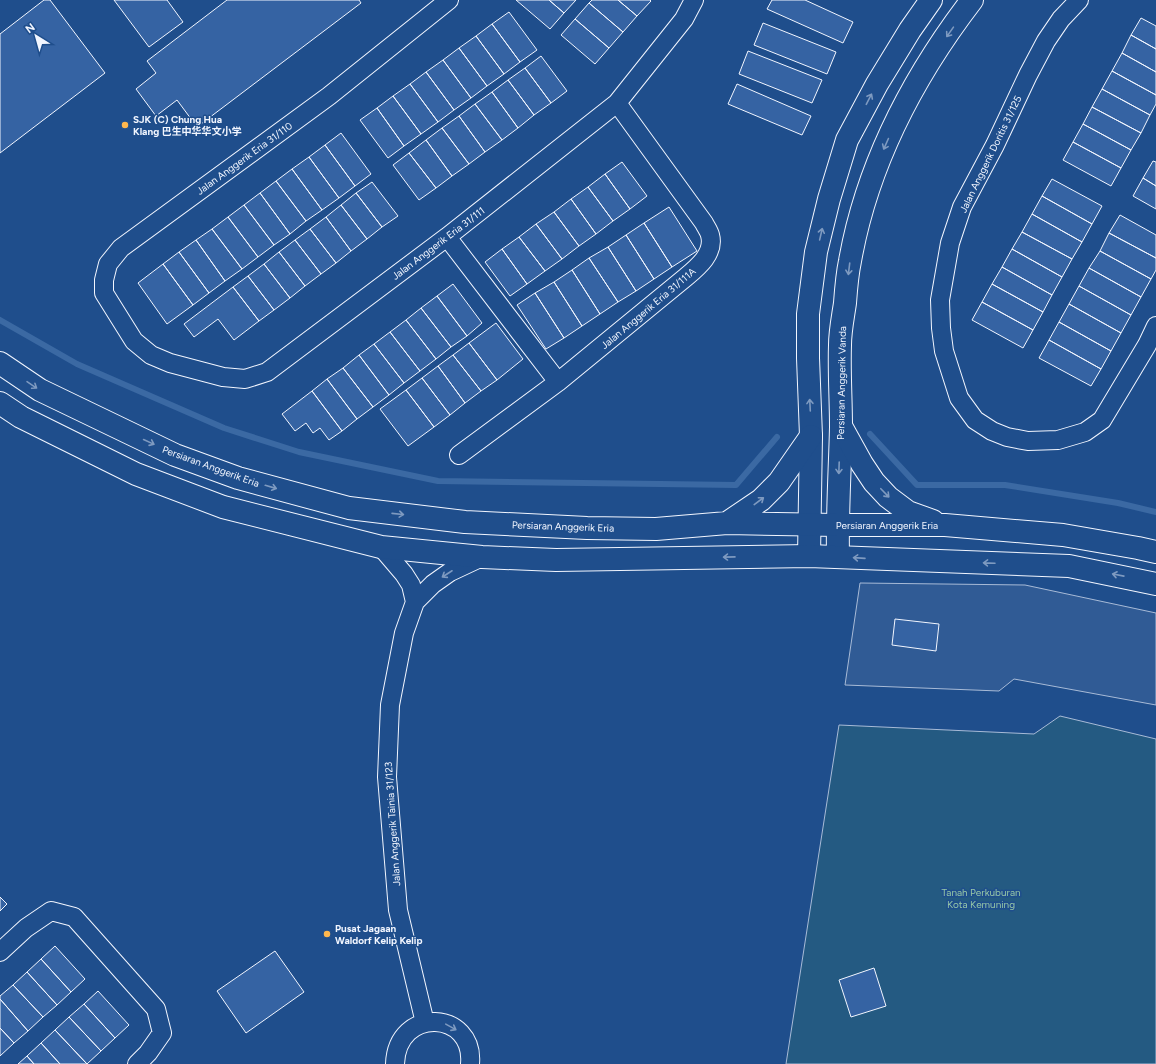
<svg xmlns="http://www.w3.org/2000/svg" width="1156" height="1064" viewBox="0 0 1156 1064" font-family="Figtree,'Noto Sans SC',sans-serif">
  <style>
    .green { fill: #245a82; stroke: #a8bbd7 }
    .parking { fill: #305b95; stroke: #a8bbd7 }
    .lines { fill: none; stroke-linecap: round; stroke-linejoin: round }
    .stream { stroke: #3b69a3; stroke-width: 6 }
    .building { fill: #3563a3; stroke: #f2f6ff }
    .minor-casing { stroke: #f2f6ff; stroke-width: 20 }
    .tertiary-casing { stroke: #f2f6ff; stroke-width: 24 }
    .secondary-casing { stroke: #f2f6ff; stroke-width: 24 }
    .minor { stroke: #1f4e8c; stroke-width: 18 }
    .tertiary { stroke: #1f4e8c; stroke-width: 22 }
    .secondary { stroke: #1f4e8c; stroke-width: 22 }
    .oneway { stroke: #7e9ac0 }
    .poi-dot { fill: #ffb74d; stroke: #1f4e8c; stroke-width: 1.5 }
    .labels { text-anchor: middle; stroke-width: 3; stroke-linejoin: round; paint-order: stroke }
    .poi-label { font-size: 10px; font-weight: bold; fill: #f2f6ff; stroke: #1f4e8c; text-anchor: start }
    .street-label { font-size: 10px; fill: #f2f6ff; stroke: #1f4e8c }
    .park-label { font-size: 10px; fill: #97c8a6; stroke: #1f4e8c }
  </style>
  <rect width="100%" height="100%" fill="#1f4e8c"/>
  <!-- green -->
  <path class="green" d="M1060 716 1156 739V1064H786L839 725 1034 734Z"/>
  <!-- parking -->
  <path class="parking" d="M860 583 1025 585 1156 613V705L1014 679 999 691 845 685Z"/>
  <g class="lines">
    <!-- stream -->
    <path class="stream" d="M0 320 77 364 224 428 299 452 438 481 736 485 777 437
      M870 434 917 485H1005L1118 503 1156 512"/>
  </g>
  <!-- building -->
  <path class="building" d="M44 0H50L105 73 0 153V34Z
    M114 0H167L183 22 149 47Z
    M227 0H359L361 3 197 127 177 100 156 116 136 89 156 73 147 61Z
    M516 0H549L564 13 550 29Z
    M549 0H576L564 13Z
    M592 0H618L637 16 623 32 589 3Z
    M618 0H650L651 1 637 16Z
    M772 0H805L853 22 843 43 767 9Z
    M589 3 623 32 609 48 575 19Z
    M509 12 537 50 520 62 492 24Z
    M1141 18 1156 26V49L1131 35Z
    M575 19 609 48 595 64 561 35Z
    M763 23 836 52 827 74 754 45Z
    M492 24 520 62 504 74 476 36Z
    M1131 35 1156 49V72L1122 53Z
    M476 36 504 74 487 86 459 48Z
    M459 48 487 86 471 98 443 60Z
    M748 51 822 80 812 103 739 74Z
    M1122 53 1156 72V95L1112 71Z
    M541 56 567 91 551 103 525 68Z
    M443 60 471 98 454 110 426 72Z
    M525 68 551 103 534 115 508 80Z
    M1112 71 1156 95V104L1150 115 1102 89Z
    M426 72 454 110 438 122 410 84Z
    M508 80 534 115 518 128 492 92Z
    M410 84 438 122 421 134 393 96Z
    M737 84 811 116 802 135 728 104Z
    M1102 89 1150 115 1141 133 1092 107Z
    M492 92 518 128 502 140 475 104Z
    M393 96 421 134 404 146 377 108Z
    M475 104 502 140 485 152 459 116Z
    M1092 107 1141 133 1131 150 1083 124Z
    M377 108 404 146 388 158 360 120Z
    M459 116 485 152 469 164 442 128Z
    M1083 124 1131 150 1121 168 1073 142Z
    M442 128 469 164 452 176 426 140Z
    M341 133 371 174 355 186 325 145Z
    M426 140 452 176 436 188 409 153Z
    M1073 142 1121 168 1111 186 1063 160Z
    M325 145 355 186 339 198 309 157Z
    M409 153 436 188 419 200 393 165Z
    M309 157 339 198 322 210 292 169Z
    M1153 161 1156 162V186L1143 178Z
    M622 162 647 196 630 209 605 174Z
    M292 169 322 210 306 221 276 181Z
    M605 174 630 209 613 221 588 187Z
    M1143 178 1156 186V209L1133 196Z
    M1052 179 1102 206 1092 224 1042 196Z
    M276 181 306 221 290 234 260 193Z
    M372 182 398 216 382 227 356 193Z
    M588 187 613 221 596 234 571 199Z
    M260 193 290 234 274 245 244 205Z
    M356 193 382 227 367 239 341 205Z
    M1042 196 1092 224 1082 242 1032 214Z
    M571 199 596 234 579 246 554 212Z
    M244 205 274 245 258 257 228 217Z
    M341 205 367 239 351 251 326 217Z
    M669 207 697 251 672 267 644 223Z
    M554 212 579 246 562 259 536 224Z
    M1032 214 1082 242 1072 259 1022 232Z
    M1120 215 1156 235V258L1109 233Z
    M228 217 258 257 242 269 212 229Z
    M326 217 351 251 336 263 310 229Z
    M644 223 672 267 654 279 626 235Z
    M536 224 562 259 545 271 519 237Z
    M212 229 242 269 225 281 196 240Z
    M310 229 336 263 321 274 295 240Z
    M1022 232 1072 259 1062 277 1012 249Z
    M1109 233 1156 258V270L1151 279 1100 251Z
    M626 235 654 279 636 291 608 247Z
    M519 237 545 271 527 284 502 249Z
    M196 240 225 281 209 293 179 252Z
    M295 240 321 274 305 286 279 252Z
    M608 247 636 291 618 302 589 258Z
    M502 249 527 284 510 296 485 262Z
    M1012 249 1062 277 1052 295 1002 267Z
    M1100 251 1151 279 1141 297 1089 268Z
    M179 252 209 293 193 305 163 264Z
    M279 252 305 286 290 298 264 264Z
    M589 258 618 302 600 314 572 270Z
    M163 264 193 305 167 324 138 283Z
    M264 264 290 298 274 310 248 276Z
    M1002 267 1052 295 1043 312 992 284Z
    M1089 268 1141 297 1131 315 1079 286Z
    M572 270 600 314 582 326 554 282Z
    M248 276 274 310 259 321 233 287Z
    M554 282 582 326 564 338 535 293Z
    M453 284 482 323 467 336 437 296Z
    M992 284 1043 312 1033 330 982 302Z
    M1079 286 1131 315 1121 333 1069 304Z
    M233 287 259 321 234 340 218 319 194 337 184 324Z
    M535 293 564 338 546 349 517 305Z
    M437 296 467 336 451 347 421 308Z
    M982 302 1033 330 1023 348 972 320Z
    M1069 304 1121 333 1111 351 1059 322Z
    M421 308 451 347 436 359 406 320Z
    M406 320 436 359 420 371 390 332Z
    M1059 322 1111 351 1101 369 1049 340Z
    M496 323 523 359 497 380 469 343Z
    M390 332 420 371 404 383 374 344Z
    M1049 340 1101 369 1091 386 1039 358Z
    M469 343 497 380 481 391 453 355Z
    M374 344 404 383 389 395 359 355Z
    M359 355 389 395 373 407 343 368Z
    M453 355 481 391 465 403 438 366Z
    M438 366 465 403 450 415 422 378Z
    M343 368 373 407 357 419 327 379Z
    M422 378 450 415 434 427 406 390Z
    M327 379 357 419 342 431 312 391Z
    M406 390 434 427 408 446 380 409Z
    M312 391 342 431 329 440 320 428 313 433 306 423 295 431 282 414Z
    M895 619 939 624 936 651 892 645Z
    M0 897 7 904 0 911Z
    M55 946 85 979 71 992 41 959Z
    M275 951 304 992 246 1033 217 991Z
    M41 959 71 992 57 1005 27 972Z
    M874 968 886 1006 851 1017 839 980Z
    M27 972 57 1005 43 1017 13 985Z
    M13 985 43 1017 28 1031 0 999V996Z
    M98 991 129 1025 115 1038 84 1004Z
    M0 999 28 1031 14 1043 0 1028Z
    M84 1004 115 1038 101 1051 69 1017Z
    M69 1017 101 1051 87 1064 55 1030Z
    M0 1028 14 1043 0 1056Z
    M55 1030 87 1064H60L41 1043Z
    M41 1043 60 1064H34L27 1056Z
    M27 1056 34 1064H18Z"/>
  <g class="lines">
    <!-- minor casing -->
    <g class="minor-casing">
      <path id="minor" d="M449 0 329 96 121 248 108 264 104 280V293L134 341 151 355 170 363 223 377 245 379 267 372 447 237 617 103 684 19 694 0
        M1079 0 1061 19 1046 41 1028 75 995 145 962 207 950 243 940 300 941 328 944 351 959 398 975 420 992 431 1007 437 1028 441 1058 440 1085 432 1102 420 1147 345 1156 326
        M447 237 558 382
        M459 455 558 382 686 277C698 267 715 253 710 235 709 231 706 227 704 223L617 103
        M381 547 404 574 411 585 415 602 433 584 450 572 482 557
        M415 602 404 633 390 705 387 777 398 910 425 1023
        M0 952 26 928 51 911 74 917 156 1009 162 1033 148 1053 137 1064
        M395 1064C397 1006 475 1010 470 1064"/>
    </g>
    <!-- tertiary casing -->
    <g class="tertiary-casing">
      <path id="tertiary" d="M809 556 811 436 808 358V314L816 252 829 199 847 140 877 84 910 30 931 0
        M838 557C837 514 840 470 841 427 841 400 839 372 840 345 840 331 843 317 845 303 846 289 847 275 850 261 867 165 913 77 972 0"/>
    </g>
    <!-- secondary casing -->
    <g class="secondary-casing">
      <path id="secondary" d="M0 363 40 390 175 455 238 478 349 508 465 522 587 528 656 529 727 523 837 525H945L1063 535 1138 548 1156 552
        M0 403 21 417 136 474 223 507 381 547 482 557 556 560 809 556 1069 566 1156 584
        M841 426 862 464 874 482 888 497 908 512 933 521
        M727 523 761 500 779 482 811 436"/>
    </g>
    <!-- minor -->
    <use href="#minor" class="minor"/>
    <!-- tertiary -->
    <use href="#tertiary" class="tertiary"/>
    <!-- secondary -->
    <use href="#secondary" class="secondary"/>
  </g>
  <!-- one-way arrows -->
  <defs><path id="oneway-shaft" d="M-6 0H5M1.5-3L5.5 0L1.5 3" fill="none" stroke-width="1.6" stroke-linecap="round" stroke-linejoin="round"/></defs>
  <g class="oneway">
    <use href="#oneway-shaft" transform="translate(950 32) rotate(125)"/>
    <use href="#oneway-shaft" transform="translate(869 99) rotate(-63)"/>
    <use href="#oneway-shaft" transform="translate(886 144) rotate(114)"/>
    <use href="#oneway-shaft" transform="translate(821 234) rotate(-77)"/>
    <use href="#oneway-shaft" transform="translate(849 269) rotate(97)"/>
    <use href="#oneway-shaft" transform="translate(32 385) rotate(34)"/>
    <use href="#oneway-shaft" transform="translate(810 405) rotate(-93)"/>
    <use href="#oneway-shaft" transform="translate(149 442) rotate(25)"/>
    <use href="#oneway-shaft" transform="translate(839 468) rotate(92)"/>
    <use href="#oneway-shaft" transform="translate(271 487) rotate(16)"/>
    <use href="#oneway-shaft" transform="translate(885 493) rotate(46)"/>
    <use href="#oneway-shaft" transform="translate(759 501) rotate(-37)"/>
    <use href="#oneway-shaft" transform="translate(398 514) rotate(6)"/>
    <use href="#oneway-shaft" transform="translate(729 557) rotate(179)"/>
    <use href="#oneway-shaft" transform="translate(859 558) rotate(-176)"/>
    <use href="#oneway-shaft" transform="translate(989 563) rotate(-178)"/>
    <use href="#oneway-shaft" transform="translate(447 574) rotate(147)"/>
    <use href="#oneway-shaft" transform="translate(1118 575) rotate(-169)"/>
    <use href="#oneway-shaft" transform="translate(451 1027) rotate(29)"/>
  </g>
  <!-- markers -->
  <g class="poi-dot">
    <circle cx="125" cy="125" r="4"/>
    <circle cx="327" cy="934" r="4"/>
  </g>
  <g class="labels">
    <!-- poi labels -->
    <g class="poi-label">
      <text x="133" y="123">SJK (C) Chung Hua<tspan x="133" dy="12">Klang 巴生中华华文小学</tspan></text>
      <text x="335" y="932">Pusat Jagaan<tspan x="335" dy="12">Waldorf Kelip Kelip</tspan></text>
    </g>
    <!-- street labels -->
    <g class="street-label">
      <text transform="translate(990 154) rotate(-64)" y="4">Jalan Anggerik Doritis 31/125</text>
      <text transform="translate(244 158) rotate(-36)" y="4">Jalan Anggerik Eria 31/110</text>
      <text transform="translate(438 243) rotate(-37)" y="4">Jalan Anggerik Eria 31/111</text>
      <text transform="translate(648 308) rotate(-40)" y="4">Jalan Anggerik Eria 31/111A</text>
      <text transform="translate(841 383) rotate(-89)" y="4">Persiaran Anggerik Vanda</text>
      <text transform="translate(211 466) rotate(20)" y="4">Persiaran Anggerik Eria</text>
      <text x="887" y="529">Persiaran Anggerik Eria</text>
      <text transform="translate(563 526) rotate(2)" y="4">Persiaran Anggerik Eria</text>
      <text transform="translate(392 824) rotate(-94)" y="4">Jalan Anggerik Tainia 31/123</text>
    </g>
    <!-- park labels -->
    <g class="park-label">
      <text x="981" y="896">Tanah Perkuburan<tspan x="981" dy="12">Kota Kemuning</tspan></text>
    </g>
  </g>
  <!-- north arrow -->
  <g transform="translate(36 36) rotate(323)" stroke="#1f4e8c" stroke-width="3" paint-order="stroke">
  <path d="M0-3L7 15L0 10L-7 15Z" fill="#f2f6ff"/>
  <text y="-6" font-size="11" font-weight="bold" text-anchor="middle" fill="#f2f6ff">N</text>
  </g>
</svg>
